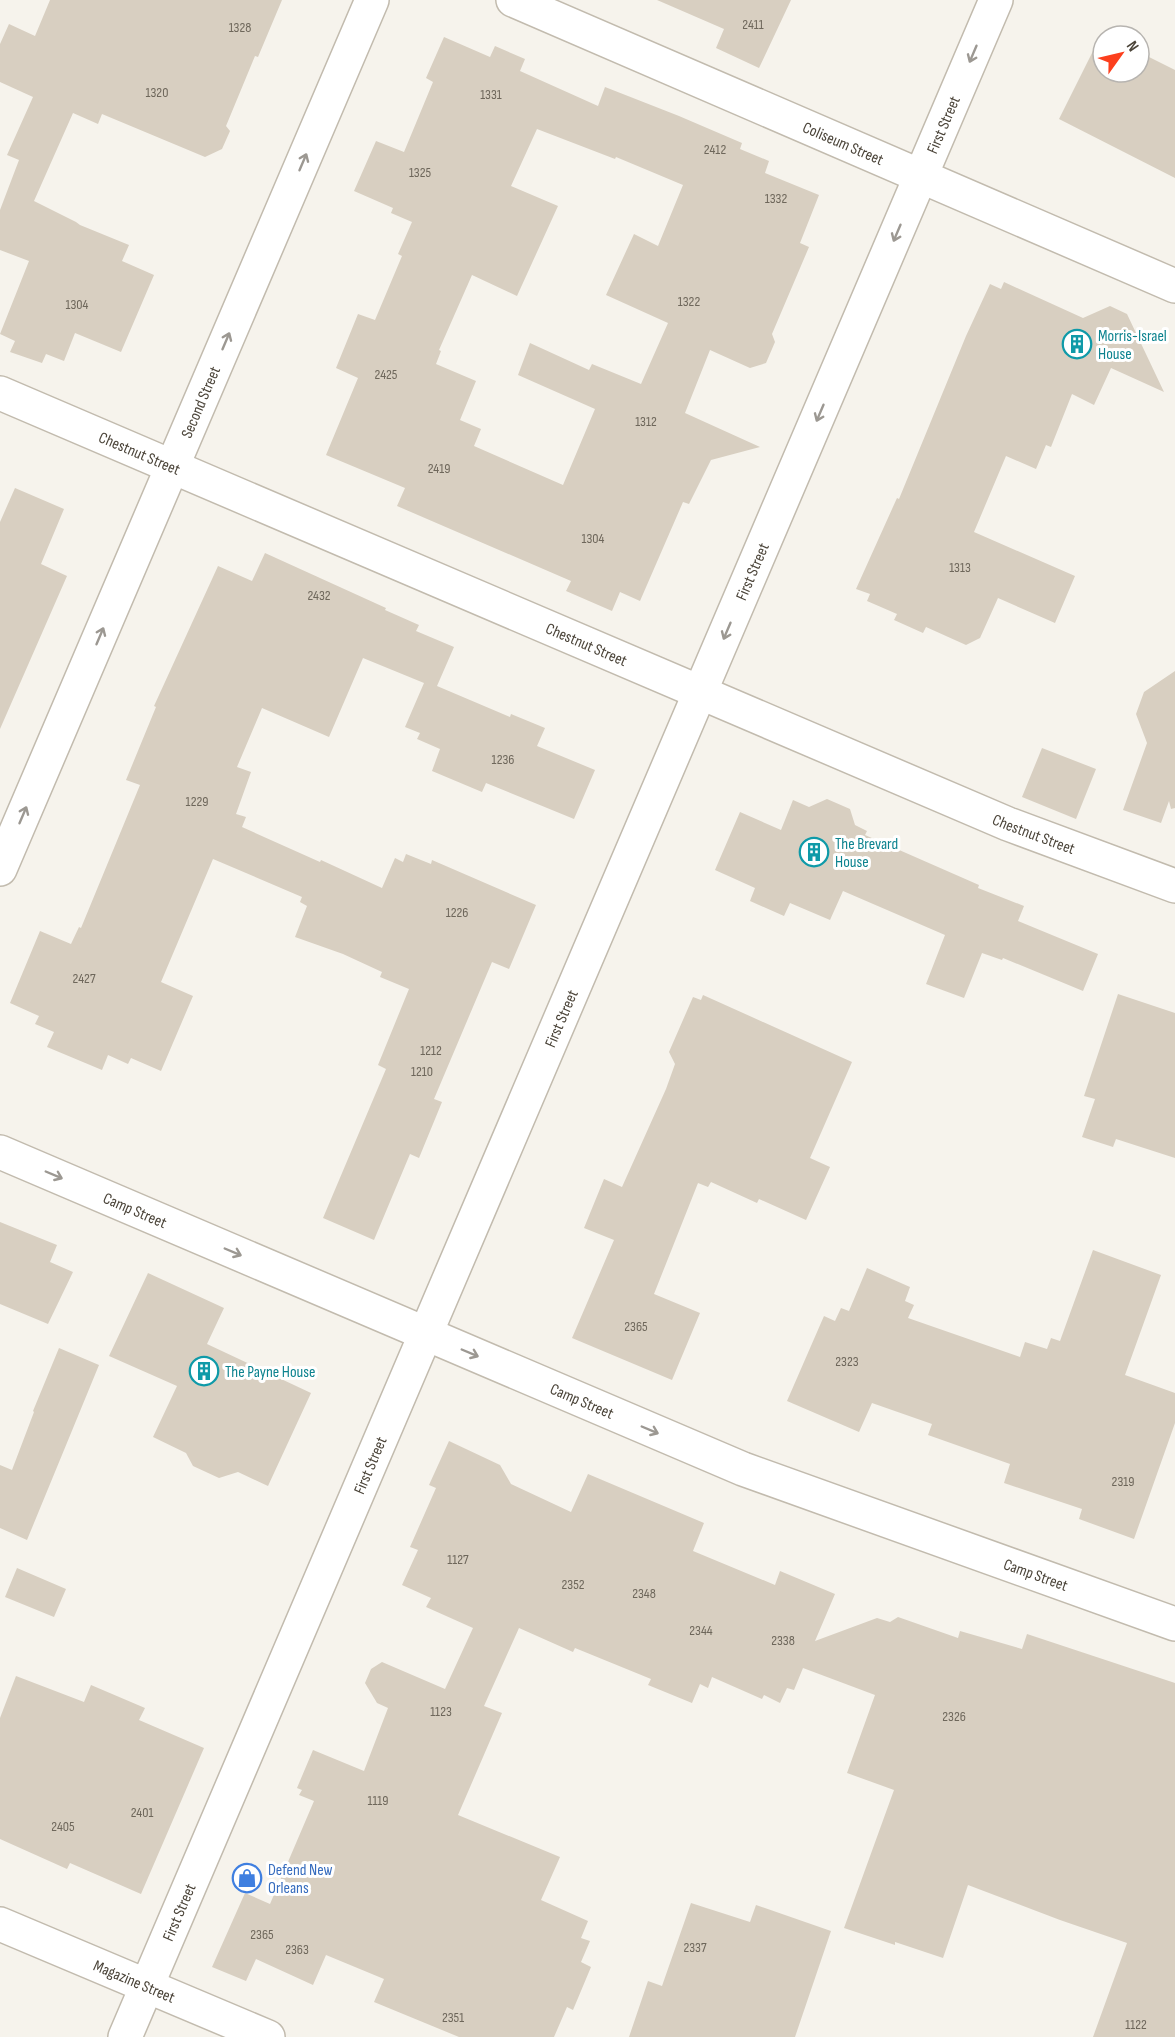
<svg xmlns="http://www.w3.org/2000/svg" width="1175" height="2037" viewBox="0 0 1175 2037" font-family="'Sofia Sans Condensed',sans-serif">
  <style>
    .building { fill: #d8cfc1; fill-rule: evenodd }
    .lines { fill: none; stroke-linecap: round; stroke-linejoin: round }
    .minor-casing { stroke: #c2bbae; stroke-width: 36 }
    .minor { stroke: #fff; stroke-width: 33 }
    .oneway { stroke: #9c9892 }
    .labels { text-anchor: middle; stroke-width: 6; stroke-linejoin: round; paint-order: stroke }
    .number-label { font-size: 14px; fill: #6e675b }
    .street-label { font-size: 16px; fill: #4b4439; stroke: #fff }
    .culture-label { font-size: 16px; fill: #0d838f; stroke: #fff; text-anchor: start }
    .shop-label { font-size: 16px; fill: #366cbe; stroke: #fff; text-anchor: start }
  </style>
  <rect width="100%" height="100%" fill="#f6f3ec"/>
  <!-- building -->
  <path class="building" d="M50 0H282L258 57 255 56 226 126 230 131 222 149 205 157 102 114 98 124 73 113 34 201 76 222 80 225 129 245 122 261 154 275 121 352 75 333 64 361 46 354 42 363 10 352 15 341 0 334 29 261 0 250V210L19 160 7 155 33 97 0 82V44L9 24 35 36Z
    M657 0H791L759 68 716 48 724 29Z
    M1102 33 1108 36H1103V72H1139V52L1175 70V178L1059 119Z
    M444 37 490 57 495 46 525 59 520 71 598 106 605 87 679 116 742 143 740 149 769 161 765 173 819 195 800 243 809 247 772 334 775 342 766 363 750 368 710 350 685 413 760 447 711 460 689 504 683 502 640 601 620 592 612 611 566 591 571 581 397 506 405 488 326 455 358 378 336 368 358 314 375 320 402 256 398 254 412 222 391 213 393 208 354 191 376 141 404 152 433 82 426 78ZM537 129 615 159 616 157 683 185 658 246 634 234 606 295 668 323 641 384 592 364 589 370 530 343 518 375 595 409 563 485 474 446 481 429 460 420 476 381 436 364 441 351 439 350 472 275 517 296 558 206 511 186Z
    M1004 282 1083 318 1110 306 1127 314 1164 392 1111 368 1094 405 1072 394 1051 447 1046 445 1036 469 1006 456 974 532 1075 576 1055 623 998 598 980 638 966 645 926 627 923 633 894 620 897 614 867 601 870 594 856 589 897 498 899 499 966 336 990 284 1001 289Z
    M15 488 64 509 41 564 67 576 0 729V522Z
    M265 553 386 608 385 610 419 625 416 631 454 647 437 686 510 717 511 714 545 728 537 746 595 770 574 819 486 783 482 792 432 771 440 749 417 739 420 733 405 727 424 683 363 658 329 737 262 708 237 767 251 772 236 814 246 817 242 827 320 862 321 860 382 888 395 858 403 862 406 854 431 864 432 860 536 905 509 969 492 962 434 1099 442 1102 419 1158 410 1154 374 1240 323 1218 386 1069 378 1065 409 989 380 977 382 972 343 954 295 937 307 906 300 902 302 897 213 859 161 982 193 996 161 1071 131 1058 128 1064 108 1055 102 1070 47 1047 54 1032 35 1024 39 1016 10 1003 40 931 71 944 79 927 81 928 140 785 126 780 156 707 154 706 218 566 252 581Z
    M1175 671V808L1171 809 1169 801 1161 823 1123 810 1147 743 1136 714 1144 692Z
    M1042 748 1096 769 1076 819 1022 797Z
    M827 799 850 809 855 825 867 831 865 835 979 885 978 888 1024 906 1018 921 1098 954 1083 991 1003 958 1002 960 982 953 964 998 926 984 945 935 843 891 830 920 790 903 784 916 750 901 755 888 715 870 740 812 781 830 793 800 809 807Z
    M1118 994 1175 1013V1158L1116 1139 1113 1147 1082 1137 1095 1099 1084 1096Z
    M703 995 852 1062 810 1158 830 1167 806 1220 759 1199 757 1203 711 1182 708 1187 698 1183 654 1294 700 1313 672 1380 572 1338 614 1240 584 1228 604 1179 622 1187 666 1089 675 1064 669 1052 693 997 701 1000Z
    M0 1222 57 1245 50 1262 73 1272 48 1324 0 1304Z
    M1093 1250 1161 1275 1125 1375 1175 1393V1423L1134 1539 1079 1519 1082 1509 1004 1483 1010 1464 928 1435 932 1424 872 1403 859 1432 787 1401 824 1316 835 1321 841 1308 849 1311 867 1268 910 1287 905 1301 914 1305 908 1318 1020 1357 1025 1342 1047 1349 1051 1338 1060 1341Z
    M148 1273 224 1308 207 1344 311 1393 268 1486 238 1472 219 1478 193 1466 186 1453 153 1437 177 1386 109 1356Z
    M59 1348 99 1365 27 1540 0 1528V1465L12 1470 34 1412 33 1411Z
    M449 1441 500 1465 511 1484 571 1512 588 1474 704 1523 693 1551 775 1585 780 1571 835 1594 815 1641 877 1618 890 1622 898 1617 958 1638 960 1631 1022 1649 1027 1634 1175 1683V2037H1093L1127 1943 1060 1920 968 1885 943 1958 895 1942V1945L844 1928 894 1790 847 1773 875 1695 803 1668 794 1690 787 1688 780 1703 764 1695 762 1699 712 1677 708 1688 700 1684 692 1703 648 1685 651 1679 575 1648 573 1652 519 1628 484 1706 502 1713 458 1815 560 1857 541 1900 588 1921 581 1938 590 1941 581 1962 591 1967 573 2010 567 2007 554 2037H459L374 2002 384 1979 326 1955 313 1985 256 1959 246 1981 212 1967 245 1893 270 1904 314 1801 299 1795 302 1790 297 1788 313 1750 364 1771 388 1708 377 1703 365 1683 371 1669 382 1662 445 1689 473 1628 426 1607 431 1598 402 1585 418 1550 410 1547 436 1488 429 1485Z
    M17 1568 66 1589 54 1617 5 1597Z
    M16 1676 84 1702 91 1685 145 1708 139 1720 204 1748 141 1894 70 1863 67 1869 0 1839V1718Z
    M691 1903 750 1922 756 1905 831 1931 795 2037H629L648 1981 662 1986Z"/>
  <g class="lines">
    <!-- minor casing -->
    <g class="minor-casing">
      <g id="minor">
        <path id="s1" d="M513 0 1175 286"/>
        <path id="s2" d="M0 393 1008 824 1175 886"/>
        <path id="s3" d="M0 869 372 0"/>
        <path id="s4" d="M0 1152 743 1469 1175 1624"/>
        <path id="s5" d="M0 1924 268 2037"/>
        <path id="s6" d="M125 2037 996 0"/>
      </g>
    </g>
    <!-- minor -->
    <use href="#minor" class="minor"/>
  </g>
  <!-- one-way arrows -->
  <defs><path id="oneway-shaft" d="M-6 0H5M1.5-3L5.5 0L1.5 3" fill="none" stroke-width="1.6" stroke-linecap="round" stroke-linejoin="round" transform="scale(1.5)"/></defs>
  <g class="oneway">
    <use href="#oneway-shaft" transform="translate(973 54) rotate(113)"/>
    <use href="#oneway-shaft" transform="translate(303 162) rotate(-67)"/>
    <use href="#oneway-shaft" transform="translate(897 233) rotate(113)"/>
    <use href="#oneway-shaft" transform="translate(226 341) rotate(-67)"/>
    <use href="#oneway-shaft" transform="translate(820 413) rotate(113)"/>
    <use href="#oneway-shaft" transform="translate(727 631) rotate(113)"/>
    <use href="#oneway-shaft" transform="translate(100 636) rotate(-67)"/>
    <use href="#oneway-shaft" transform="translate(23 815) rotate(-67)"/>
    <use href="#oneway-shaft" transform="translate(54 1175) rotate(23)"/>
    <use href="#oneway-shaft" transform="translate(233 1252) rotate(23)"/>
    <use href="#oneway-shaft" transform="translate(470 1353) rotate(23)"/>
    <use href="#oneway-shaft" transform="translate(650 1430) rotate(23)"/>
  </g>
  <!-- icons -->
  <defs>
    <g id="building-ring" transform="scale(1.5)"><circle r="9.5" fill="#fff" stroke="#0f9aa8" stroke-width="1.5"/><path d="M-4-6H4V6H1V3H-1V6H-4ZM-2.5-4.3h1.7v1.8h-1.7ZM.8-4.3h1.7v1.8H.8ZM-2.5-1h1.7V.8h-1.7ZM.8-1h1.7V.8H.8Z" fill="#0f9aa8"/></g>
    <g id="shop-ring" transform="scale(1.5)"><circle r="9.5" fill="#fff" stroke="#3f7fe0" stroke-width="1.5"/><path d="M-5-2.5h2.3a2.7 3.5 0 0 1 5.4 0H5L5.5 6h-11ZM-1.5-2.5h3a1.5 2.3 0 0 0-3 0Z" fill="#3f7fe0"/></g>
  </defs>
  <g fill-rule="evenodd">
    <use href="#building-ring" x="1077" y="344"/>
    <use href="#building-ring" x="814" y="852"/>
    <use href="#building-ring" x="204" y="1371"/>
    <use href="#shop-ring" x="247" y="1878"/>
  </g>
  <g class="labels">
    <!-- number labels -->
    <g class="number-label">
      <text x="753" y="29">2411</text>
      <text x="240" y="32">1328</text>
      <text x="157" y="97">1320</text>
      <text x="491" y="99">1331</text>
      <text x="715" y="154">2412</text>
      <text x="420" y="177">1325</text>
      <text x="776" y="203">1332</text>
      <text x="689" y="306">1322</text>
      <text x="77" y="309">1304</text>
      <text x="386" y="379">2425</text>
      <text x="646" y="426">1312</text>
      <text x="439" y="473">2419</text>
      <text x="593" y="543">1304</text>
      <text x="960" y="572">1313</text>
      <text x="319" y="600">2432</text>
      <text x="503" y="764">1236</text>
      <text x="197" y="806">1229</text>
      <text x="457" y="917">1226</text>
      <text x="84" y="983">2427</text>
      <text x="431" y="1055">1212</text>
      <text x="422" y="1076">1210</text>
      <text x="636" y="1331">2365</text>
      <text x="847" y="1366">2323</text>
      <text x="1123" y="1486">2319</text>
      <text x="458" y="1564">1127</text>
      <text x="573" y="1589">2352</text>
      <text x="644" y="1598">2348</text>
      <text x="701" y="1635">2344</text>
      <text x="783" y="1645">2338</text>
      <text x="441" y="1716">1123</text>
      <text x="954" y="1721">2326</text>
      <text x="378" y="1805">1119</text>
      <text x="142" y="1817">2401</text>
      <text x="63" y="1831">2405</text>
      <text x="262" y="1939">2365</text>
      <text x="695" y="1952">2337</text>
      <text x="297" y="1954">2363</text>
      <text x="453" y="2022">2351</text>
      <text x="1136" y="2029">1122</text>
    </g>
    <!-- street labels -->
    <g class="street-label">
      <text dy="6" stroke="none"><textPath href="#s6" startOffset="2080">First Street</textPath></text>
      <text dy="6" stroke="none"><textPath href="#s1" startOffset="360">Coliseum Street</textPath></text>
      <text dy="6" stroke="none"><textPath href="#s3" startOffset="508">Second Street</textPath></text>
      <text dy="6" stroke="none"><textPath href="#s2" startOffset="152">Chestnut Street</textPath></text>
      <text dy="6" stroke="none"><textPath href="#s6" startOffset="1594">First Street</textPath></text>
      <text dy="6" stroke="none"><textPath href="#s2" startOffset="638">Chestnut Street</textPath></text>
      <text dy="6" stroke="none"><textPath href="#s2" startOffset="1124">Chestnut Street</textPath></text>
      <text dy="6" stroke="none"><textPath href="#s6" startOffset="1108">First Street</textPath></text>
      <text dy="6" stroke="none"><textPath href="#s4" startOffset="147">Camp Street</textPath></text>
      <text dy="6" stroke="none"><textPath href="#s4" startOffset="633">Camp Street</textPath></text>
      <text dy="6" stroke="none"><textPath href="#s6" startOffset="622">First Street</textPath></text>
      <text dy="6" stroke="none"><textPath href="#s4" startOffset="1119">Camp Street</textPath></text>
      <text dy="6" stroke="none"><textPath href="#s6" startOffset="136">First Street</textPath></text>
      <text dy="6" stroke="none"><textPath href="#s5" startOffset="146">Magazine Street</textPath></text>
    </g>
    <!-- culture labels -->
    <g class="culture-label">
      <text x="1098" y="341">Morris-Israel<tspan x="1098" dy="18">House</tspan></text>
      <text x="835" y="849">The Brevard<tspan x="835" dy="18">House</tspan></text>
      <text x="225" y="1377">The Payne House</text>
    </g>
    <!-- shop labels -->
    <g class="shop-label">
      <text x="268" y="1875">Defend New<tspan x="268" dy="18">Orleans</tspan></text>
    </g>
  </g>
  <!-- north arrow -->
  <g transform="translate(1121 54) rotate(56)"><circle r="28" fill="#ffffff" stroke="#b7b4b0" stroke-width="1.5"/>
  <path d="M0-4.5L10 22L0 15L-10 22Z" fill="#fc3f1d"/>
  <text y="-9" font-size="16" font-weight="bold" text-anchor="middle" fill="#4b4439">N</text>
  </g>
</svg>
